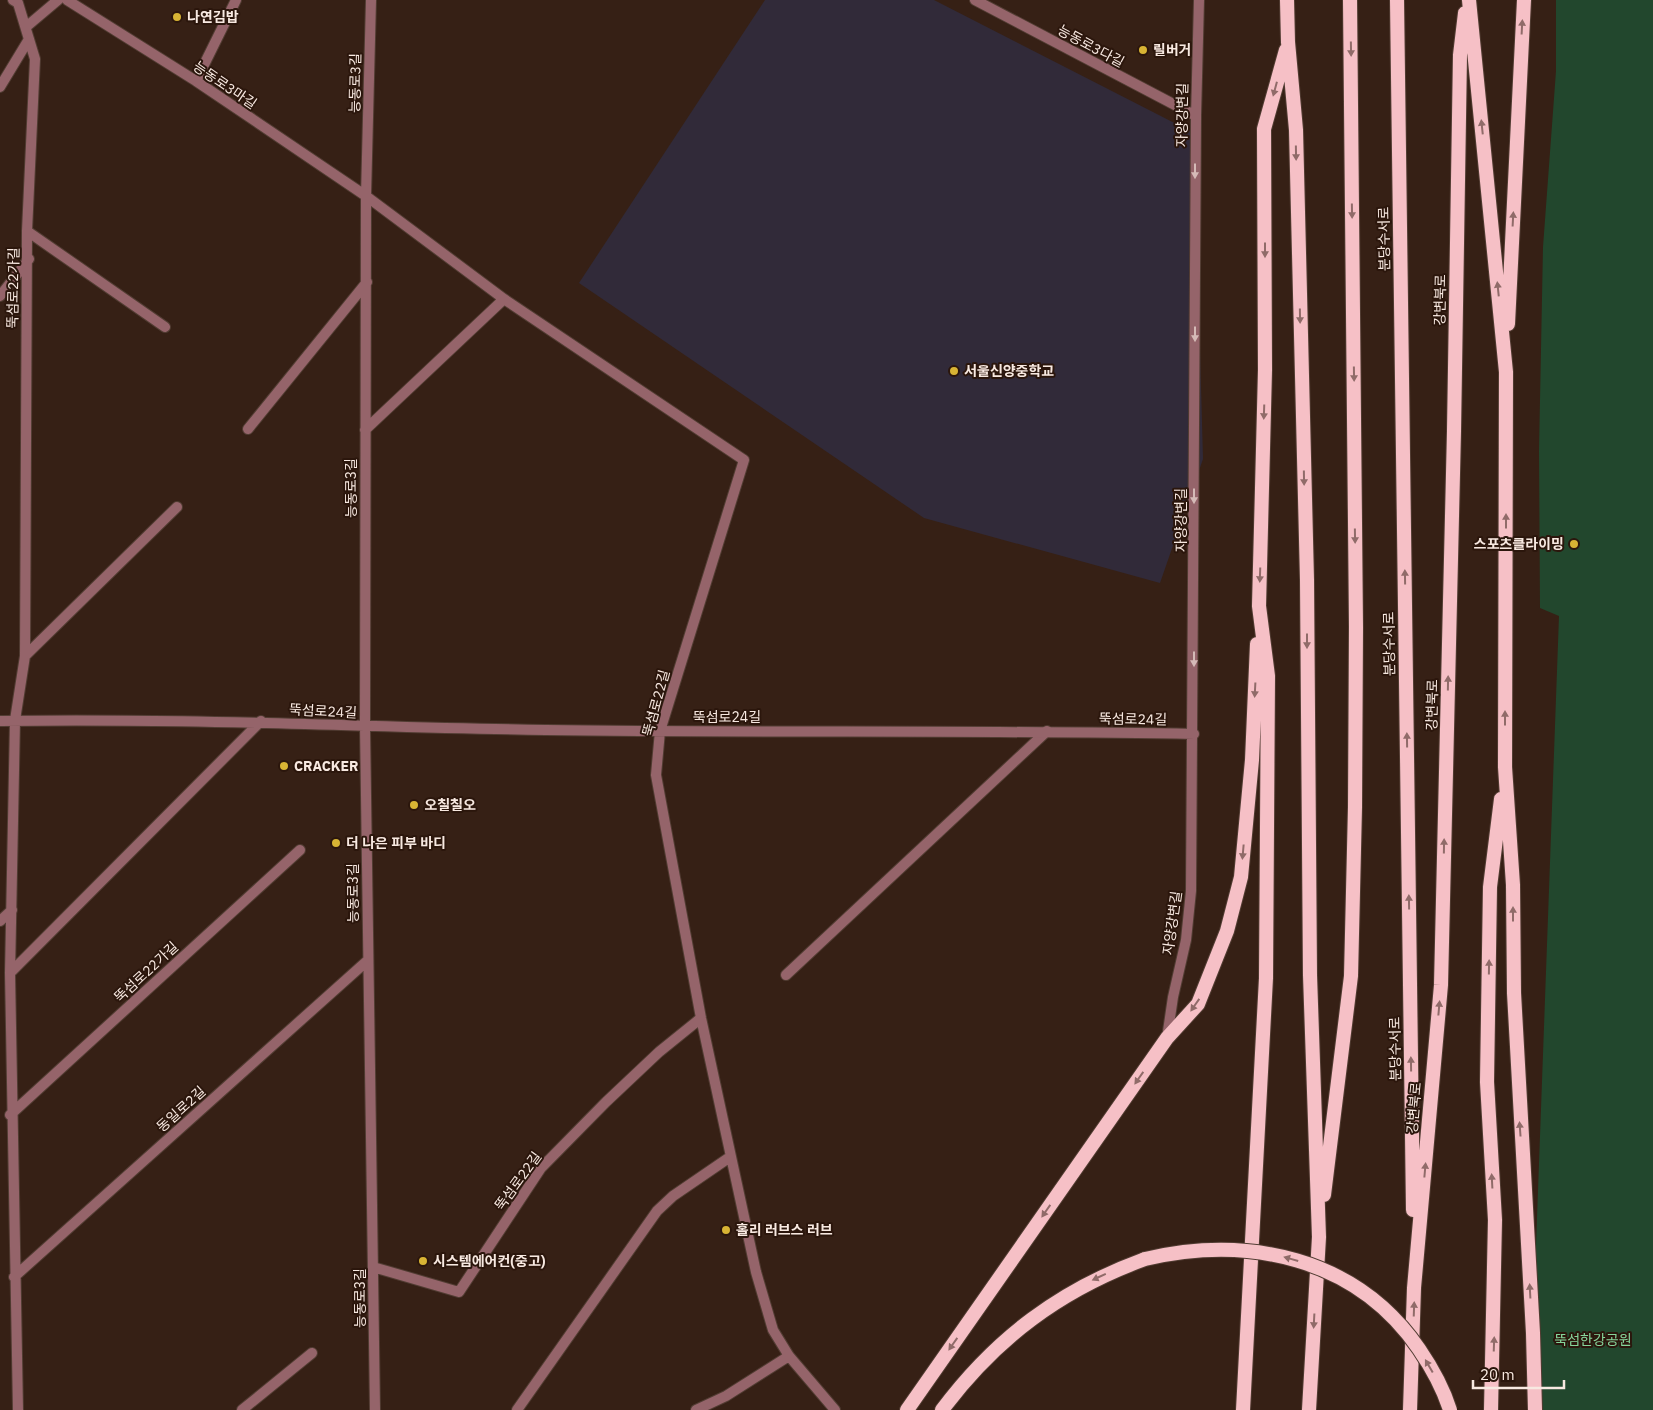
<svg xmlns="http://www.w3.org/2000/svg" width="1653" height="1410" viewBox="0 0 1653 1410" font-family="'IBM Plex Sans','Noto Sans KR',sans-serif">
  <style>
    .education { fill: #312a39 }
    .green { fill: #22472d }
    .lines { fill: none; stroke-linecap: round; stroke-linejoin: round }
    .service-casing { stroke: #513c32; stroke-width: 12 }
    .minor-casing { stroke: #513c32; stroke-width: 12 }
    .trunk-casing { stroke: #513c32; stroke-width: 16 }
    .service { stroke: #95646a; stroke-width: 10 }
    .minor { stroke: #95646a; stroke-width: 10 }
    .trunk { stroke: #f6c0c6; stroke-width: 14 }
    .trunk-bridge-casing { stroke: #513c32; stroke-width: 16; stroke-linecap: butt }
    .trunk-bridge { stroke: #f6c0c6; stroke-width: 14 }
    .oneway { fill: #906b69 }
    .oneway2 { fill: #d5bab7 }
    .poi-dot { fill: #d8b434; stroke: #2b160c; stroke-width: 2 }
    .labels { text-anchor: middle; stroke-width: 4; stroke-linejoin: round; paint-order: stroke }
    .poi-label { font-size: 14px; font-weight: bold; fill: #f8e9e1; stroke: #2b160c; text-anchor: start }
    .street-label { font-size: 14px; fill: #f8e9e1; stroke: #2b160c }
    .park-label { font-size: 14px; fill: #86d59b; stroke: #2b160c }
  </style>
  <rect width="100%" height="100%" fill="#362015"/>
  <!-- education -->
  <path class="education" d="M765 0H934L1194 133 1203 459 1160 583 924 518 579 283Z"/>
  <!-- green -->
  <path class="green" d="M1556 0H1653V1410H1530L1559 616 1540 608 1539 451 1543 247 1556 71Z"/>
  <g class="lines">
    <!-- service casing -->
    <g class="service-casing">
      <path id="service" d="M786 975 1047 731"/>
    </g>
    <!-- minor casing -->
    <g class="minor-casing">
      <path id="minor" d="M13 0 18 3 35 59 27 231 25 656 15 720 10 973 18 1410
        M67 0 196 81 366 196 504 299 744 460 660 731 656 775 701 1018 756 1272 773 1330 789 1356 835 1410
        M371 0 366 196 365 727 375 1410
        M975 0 1196 116
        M26 27 58 0
        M196 81 236 0
        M0 87 29 39
        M27 231 165 327
        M0 296 29 259
        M248 429 367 282
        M365 430 504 299
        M25 656 177 507
        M0 721C182 718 364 727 546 730 762 733 978 730 1194 734
        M0 921 12 910
        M10 973 261 721
        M1167 1038 1173 997 1186 940 1191 891 1196 116 1199 0
        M10 1115 300 850
        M373 1267 459 1292 541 1168 606 1102 659 1052 701 1018
        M14 1277 367 961
        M242 1410 312 1353
        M517 1410 657 1211 673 1196 730 1157
        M696 1410 726 1396 789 1356"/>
    </g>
    <!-- trunk casing -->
    <g class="trunk-casing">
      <path id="trunk" d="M1287 0 1288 42 1296 130 1307 580 1310 975 1319 1237 1309 1410
        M1397 0 1413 1210
        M1469 0 1506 372 1505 767 1513 885 1514 993 1533 1333 1535 1410
        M1508 324 1524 0
        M1324 1195 1351 976 1355 807 1356 627 1350 0
        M907 1410 1167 1038 1198 1004 1227 931 1241 877 1252 760 1257 644
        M942 1410C996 1338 1060 1290 1145 1259
        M1243 1410 1266 978 1268 676 1259 606 1265 370 1264 129 1286 50
        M1410 1410 1414 1288 1441 985 1454 431 1460 55 1465 13
        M1491 1410 1495 1220 1487 1082 1490 887 1501 799"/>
    </g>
    <!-- service -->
    <use href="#service" class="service"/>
    <!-- minor -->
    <use href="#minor" class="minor"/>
    <!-- trunk -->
    <use href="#trunk" class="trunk"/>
    <!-- trunk-bridge casing -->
    <g class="trunk-bridge-casing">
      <path id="trunk-bridge" d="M1145 1259C1248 1235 1356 1257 1419 1349 1432 1368 1443 1388 1450 1410"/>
    </g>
    <!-- trunk-bridge -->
    <use href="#trunk-bridge" class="trunk-bridge"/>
  </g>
  <!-- one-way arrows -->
  <defs><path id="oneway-solid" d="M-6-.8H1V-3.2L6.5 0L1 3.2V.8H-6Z" transform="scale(1.25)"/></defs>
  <g class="oneway">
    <use href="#oneway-solid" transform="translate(1522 27) rotate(-87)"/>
    <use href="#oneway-solid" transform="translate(1351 49) rotate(89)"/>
    <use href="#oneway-solid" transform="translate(1275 89) rotate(105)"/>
    <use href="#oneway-solid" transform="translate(1482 127) rotate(-96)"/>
    <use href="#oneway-solid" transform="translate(1296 153) rotate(89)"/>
    <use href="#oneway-solid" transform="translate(1352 211) rotate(89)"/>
    <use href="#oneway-solid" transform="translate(1513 219) rotate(-87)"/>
    <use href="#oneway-solid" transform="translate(1265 250) rotate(90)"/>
    <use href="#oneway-solid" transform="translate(1498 289) rotate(-96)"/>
    <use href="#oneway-solid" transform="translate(1300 316) rotate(89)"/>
    <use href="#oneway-solid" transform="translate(1354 374) rotate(89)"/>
    <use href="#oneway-solid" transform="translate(1264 412) rotate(92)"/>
    <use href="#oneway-solid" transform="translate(1304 478) rotate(89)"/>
    <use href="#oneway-solid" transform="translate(1506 521) rotate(-90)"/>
    <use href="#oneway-solid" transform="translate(1355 536) rotate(89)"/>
    <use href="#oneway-solid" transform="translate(1260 575) rotate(92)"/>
    <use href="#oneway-solid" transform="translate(1405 577) rotate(-91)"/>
    <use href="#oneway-solid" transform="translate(1307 641) rotate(90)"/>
    <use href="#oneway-solid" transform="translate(1448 683) rotate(-89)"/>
    <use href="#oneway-solid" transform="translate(1255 690) rotate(93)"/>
    <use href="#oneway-solid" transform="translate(1505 718) rotate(-90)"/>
    <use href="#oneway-solid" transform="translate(1407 740) rotate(-91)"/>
    <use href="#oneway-solid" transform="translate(1444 846) rotate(-89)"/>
    <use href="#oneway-solid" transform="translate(1243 852) rotate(95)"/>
    <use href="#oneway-solid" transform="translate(1409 902) rotate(-91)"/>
    <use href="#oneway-solid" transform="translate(1513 914) rotate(-90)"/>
    <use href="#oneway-solid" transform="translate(1489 967) rotate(-89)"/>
    <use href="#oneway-solid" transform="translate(1195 1005) rotate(125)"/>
    <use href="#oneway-solid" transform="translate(1439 1008) rotate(-85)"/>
    <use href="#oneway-solid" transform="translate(1411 1064) rotate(-91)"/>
    <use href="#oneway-solid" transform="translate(1139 1078) rotate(125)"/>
    <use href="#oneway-solid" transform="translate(1520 1129) rotate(-94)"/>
    <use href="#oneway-solid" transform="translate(1425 1170) rotate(-85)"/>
    <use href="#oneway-solid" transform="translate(1492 1181) rotate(-93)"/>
    <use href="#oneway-solid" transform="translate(1046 1211) rotate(125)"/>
    <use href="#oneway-solid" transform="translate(1291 1259) rotate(-164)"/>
    <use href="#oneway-solid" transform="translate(1099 1277) rotate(155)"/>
    <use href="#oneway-solid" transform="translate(1530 1291) rotate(-93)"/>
    <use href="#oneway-solid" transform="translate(1414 1309) rotate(-88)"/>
    <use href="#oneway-solid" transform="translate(1314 1321) rotate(93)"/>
    <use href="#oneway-solid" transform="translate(953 1344) rotate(125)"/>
    <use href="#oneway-solid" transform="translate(1494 1344) rotate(-88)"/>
    <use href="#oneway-solid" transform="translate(1429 1366) rotate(-120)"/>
  </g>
  <g class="oneway2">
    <use href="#oneway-solid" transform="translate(1195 171) rotate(90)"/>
    <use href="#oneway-solid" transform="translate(1195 334) rotate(90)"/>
    <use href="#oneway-solid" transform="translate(1194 496) rotate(90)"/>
    <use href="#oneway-solid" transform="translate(1194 659) rotate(90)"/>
  </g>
  <!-- markers -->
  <g class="poi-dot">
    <circle cx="177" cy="17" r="5"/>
    <circle cx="1143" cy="50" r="5"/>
    <circle cx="954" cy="371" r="5"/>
    <circle cx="1574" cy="544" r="5"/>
    <circle cx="284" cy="766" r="5"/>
    <circle cx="414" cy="805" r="5"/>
    <circle cx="336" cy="843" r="5"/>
    <circle cx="726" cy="1230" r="5"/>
    <circle cx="423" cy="1261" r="5"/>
  </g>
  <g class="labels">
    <!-- poi labels -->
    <g class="poi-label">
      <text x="187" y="22">나연김밥</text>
      <text x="1153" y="55">릴버거</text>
      <text x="964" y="376">서울신양중학교</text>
      <text x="1564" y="549" text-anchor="end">스포츠클라이밍</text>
      <text x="294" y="771">CRACKER</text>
      <text x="424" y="810">오칠칠오</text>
      <text x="346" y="848">더 나은 피부 바디</text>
      <text x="736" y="1235">홀리 러브스 러브</text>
      <text x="433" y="1266">시스템에어컨(중고)</text>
    </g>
    <!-- street labels -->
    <g class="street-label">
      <text transform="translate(1091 46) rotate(28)" y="5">능동로3다길</text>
      <text transform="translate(355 83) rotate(-89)" y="5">능동로3길</text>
      <text transform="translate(225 85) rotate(34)" y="5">능동로3마길</text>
      <text transform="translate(1182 115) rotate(-89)" y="5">자양강변길</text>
      <text transform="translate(1384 239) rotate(-91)" y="5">분당수서로</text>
      <text transform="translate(13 288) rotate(-89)" y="5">뚝섬로22가길</text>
      <text transform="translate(1440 300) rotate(-89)" y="5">강변북로</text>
      <text transform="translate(351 488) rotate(-90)" y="5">능동로3길</text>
      <text transform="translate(1181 520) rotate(-90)" y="5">자양강변길</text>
      <text transform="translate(1389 644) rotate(-91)" y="5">분당수서로</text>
      <text transform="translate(656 703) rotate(-75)" y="5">뚝섬로22길</text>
      <text transform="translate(1432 705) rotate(-89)" y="5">강변북로</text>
      <text transform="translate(323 711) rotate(3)" y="5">뚝섬로24길</text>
      <text x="727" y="722">뚝섬로24길</text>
      <text transform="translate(1133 719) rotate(1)" y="5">뚝섬로24길</text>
      <text transform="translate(353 893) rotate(-90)" y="5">능동로3길</text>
      <text transform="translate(1172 923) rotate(-82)" y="5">자양강변길</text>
      <text transform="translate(146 972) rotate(-43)" y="5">뚝섬로22가길</text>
      <text transform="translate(1395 1049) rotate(-91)" y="5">분당수서로</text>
      <text transform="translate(1414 1108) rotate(-85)" y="5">강변북로</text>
      <text transform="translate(181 1109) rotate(-42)" y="5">동일로2길</text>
      <text transform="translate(518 1181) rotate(-54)" y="5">뚝섬로22길</text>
      <text transform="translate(360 1298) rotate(-90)" y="5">능동로3길</text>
    </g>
    <!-- park labels -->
    <g class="park-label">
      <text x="1593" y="1345">뚝섬한강공원</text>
    </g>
  </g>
  <!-- scale -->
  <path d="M1473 1380v8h91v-8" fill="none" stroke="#f8e9e1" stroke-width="2.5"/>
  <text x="1480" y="1380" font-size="15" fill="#f8e9e1" stroke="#2b160c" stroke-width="4" paint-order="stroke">20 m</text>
</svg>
